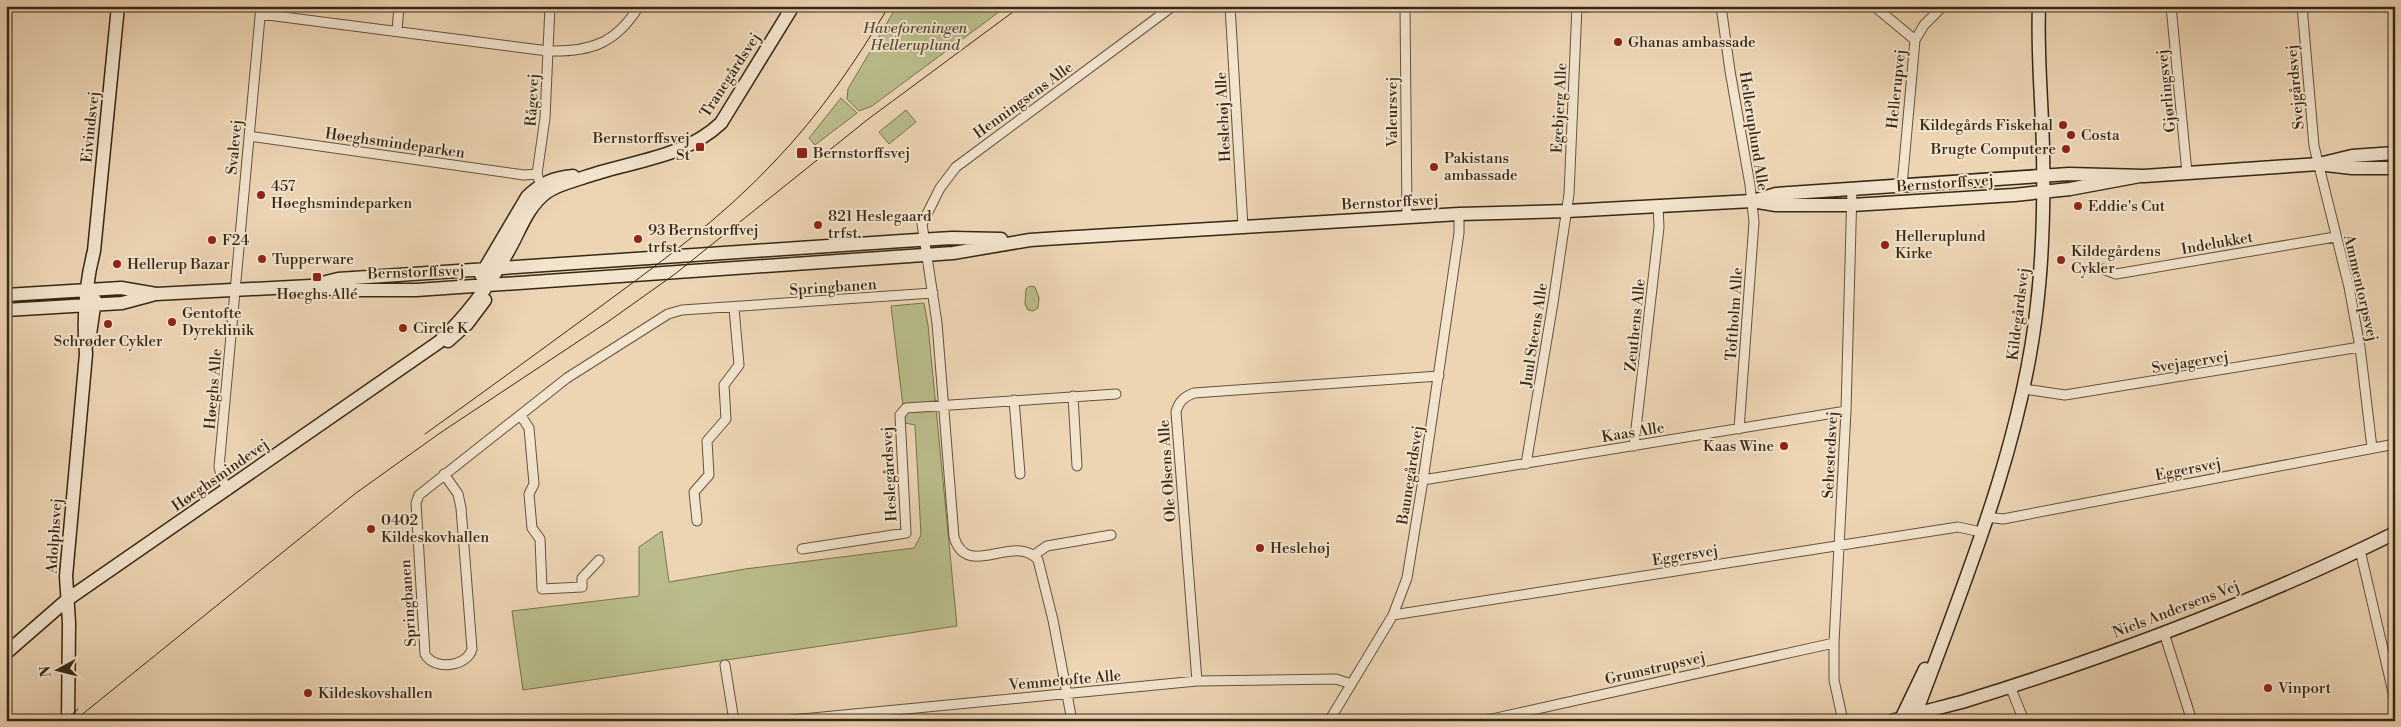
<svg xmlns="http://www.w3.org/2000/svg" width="2401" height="727" viewBox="0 0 2401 727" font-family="'Libre Bodoni',serif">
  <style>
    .green { fill: #babd8b; stroke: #787250 }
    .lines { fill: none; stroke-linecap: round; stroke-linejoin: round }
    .street-casing { stroke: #64533e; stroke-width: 11 }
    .secondary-casing { stroke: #372816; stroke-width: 15 }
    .street { stroke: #f3e4ce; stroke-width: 9 }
    .secondary { stroke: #f3e4ce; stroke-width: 12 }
    .tram { stroke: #372816; stroke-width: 1 }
    .poi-dot { fill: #8f2418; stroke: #f3e4ce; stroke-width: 2 }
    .labels { text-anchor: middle; stroke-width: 4; stroke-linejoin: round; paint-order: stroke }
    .park-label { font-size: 15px; font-style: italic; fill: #584d33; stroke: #f3e4ce }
    .poi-label { font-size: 15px; fill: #372816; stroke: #f3e4ce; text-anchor: start }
    .street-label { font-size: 15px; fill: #372816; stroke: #f3e4ce }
  </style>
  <rect width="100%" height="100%" fill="#edd5b4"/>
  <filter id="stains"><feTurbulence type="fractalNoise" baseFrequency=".004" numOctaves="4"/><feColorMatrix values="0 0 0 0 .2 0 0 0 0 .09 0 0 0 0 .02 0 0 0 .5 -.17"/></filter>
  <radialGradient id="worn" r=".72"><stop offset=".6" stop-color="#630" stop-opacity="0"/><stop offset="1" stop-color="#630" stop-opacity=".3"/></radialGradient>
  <!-- green -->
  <path class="green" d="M897 6H1007L872 106 859 111 847 99 848 89Z
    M841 98 857 113 815 145 809 138Z
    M906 110 916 122 889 144 879 132Z
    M1030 286 1035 287 1039 298 1038 308 1033 311 1028 310 1025 304 1026 289Z
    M924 303 928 325 957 626 523 690 512 611 639 596V547L662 531 669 582 745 569 914 548 921 535 915 425 905 423 891 306Z"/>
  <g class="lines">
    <!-- street casing -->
    <g class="street-casing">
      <path id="street" d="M1230 6 1243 227
        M1405 6 1407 217
        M1721 6 1730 71 1750 185 1754 222 1739 429
        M1874 6 1915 40
        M2171 6 2187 173
        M2302 6 2314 146 2349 287 2360 347 2372 448
        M1577 8 1596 6
        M260 14 548 51C590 52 616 44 639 6
        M397 31 399 6
        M249 136 524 175 537 174
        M539 180 537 174 545 118 550 6
        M1902 186 1915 40 1924 25 1943 6
        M2103 269 2116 274 2335 237
        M2024 389 2065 395 2360 347
        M1073 396 1077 466
        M1014 400 1020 474
        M521 416 529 428 534 484 529 494 532 528 540 539 542 589 582 587V578L599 560
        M1634 446 1659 227 1658 207
        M1526 464 1553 303 1569 194 1577 6
        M444 474 458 494 461 508 472 649C467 667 434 671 425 654L416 503 419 495 567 378 668 314 682 310 933 293
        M1423 480 1846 411
        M228 490 222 479 219 467 261 6
        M1986 517 2003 519 2395 444
        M697 521 694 492 709 475 707 441 726 419 724 385 739 365 734 308
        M802 549 906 533 900 415 906 408 1116 394
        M2360 550 2395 701
        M1034 555 1047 546 1111 535
        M1393 615 1958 527 1981 532
        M2164 633 2192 721
        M725 665 734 721
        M1197 681 1176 412C1179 401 1184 397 1194 393L1439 376
        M2010 686 2024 721
        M781 721 1197 681 1336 679 1351 684
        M1072 721 1053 620 1038 560C1014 532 967 581 954 537L937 323 922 224 940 188 956 167 1173 6
        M1329 721 1393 615 1407 578 1423 480 1459 233V214
        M1483 721 1834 643
        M1843 721 1834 680V643L1846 411 1852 189"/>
    </g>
    <!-- secondary casing -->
    <g class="secondary-casing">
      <path id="secondary" d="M2326 165 2352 168H2395
        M1756 200 1776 194 2069 174 2144 176 2319 164 2352 156 2395 153
        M481 275 527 197C541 183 553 178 573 176
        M318 284 338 279 902 241 952 238 1001 239
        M6 295 121 288 156 294 311 286 339 290H416L953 253 1030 240 1060 238 1459 214 1567 211 1752 201 1776 205H1852L2014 195 2070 189 2140 176
        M6 310 122 303 152 295
        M89 341 95 300
        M448 341 467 324 485 300
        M6 653 68 599 439 342C464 318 489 286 506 255 519 234 526 207 547 192 557 185 570 182 582 178 629 161 683 159 721 123L793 6
        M68 721 69 623 66 576 86 354C83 319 85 285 94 251L118 6
        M1892 721C1916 713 1940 708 1965 701 2111 656 2257 601 2395 533
        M1900 721 1925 669
        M1913 721C1962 588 2022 446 2037 305 2043 254 2044 201 2043 150 2042 102 2037 54 2039 6"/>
    </g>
    <!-- street -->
    <use href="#street" class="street"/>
    <!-- secondary -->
    <use href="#secondary" class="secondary"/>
    <!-- tram -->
    <path class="tram" d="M425 434C481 394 537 353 593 312 657 265 721 219 775 161 820 114 856 61 889 6
      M64 721 78 709
      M74 721 356 493 440 433 609 321 675 274 867 120 1021 6"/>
  </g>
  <!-- markers -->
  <g class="poi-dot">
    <circle cx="1618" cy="42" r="5"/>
    <circle cx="2063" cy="125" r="5"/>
    <circle cx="2071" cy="135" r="5"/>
    <rect x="695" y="142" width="10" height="10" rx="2.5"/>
    <circle cx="2066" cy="149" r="5"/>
    <rect x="796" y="147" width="12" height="12" rx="2.5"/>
    <circle cx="1434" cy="167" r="5"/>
    <circle cx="261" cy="195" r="5"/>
    <circle cx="2078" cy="206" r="5"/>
    <circle cx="818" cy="225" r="5"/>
    <circle cx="638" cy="239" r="5"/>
    <circle cx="212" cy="240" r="5"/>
    <circle cx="1885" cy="245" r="5"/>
    <circle cx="262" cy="259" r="5"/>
    <circle cx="2061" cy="260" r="5"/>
    <circle cx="117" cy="264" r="5"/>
    <rect x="312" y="272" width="10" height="10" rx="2.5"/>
    <circle cx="172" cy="322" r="5"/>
    <circle cx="108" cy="324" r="5"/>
    <circle cx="403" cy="328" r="5"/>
    <circle cx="1784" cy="446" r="5"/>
    <circle cx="371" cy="529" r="5"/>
    <circle cx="1260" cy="548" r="5"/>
    <circle cx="2268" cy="688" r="5"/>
    <circle cx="308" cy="693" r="5"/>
  </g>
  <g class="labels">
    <!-- park labels -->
    <g class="park-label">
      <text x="915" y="33">Haveforeningen<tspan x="915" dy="17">Helleruplund</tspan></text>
    </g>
    <!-- poi labels -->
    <g class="poi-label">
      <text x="1628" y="47">Ghanas ambassade</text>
      <text x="2053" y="130" text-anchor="end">Kildegårds Fiskehal</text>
      <text x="2081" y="140">Costa</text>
      <text x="690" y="143" text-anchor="end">Bernstorffsvej<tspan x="690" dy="17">St</tspan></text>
      <text x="2056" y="154" text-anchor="end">Brugte Computere</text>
      <text x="813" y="158">Bernstorffsvej</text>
      <text x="1444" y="163">Pakistans<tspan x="1444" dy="17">ambassade</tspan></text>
      <text x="271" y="191">457<tspan x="271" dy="17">Høeghsmindeparken</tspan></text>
      <text x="2088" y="211">Eddie's Cut</text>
      <text x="828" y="221">821 Heslegaard<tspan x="828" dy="17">trfst.</tspan></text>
      <text x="648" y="235">93 Bernstorffvej<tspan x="648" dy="17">trfst.</tspan></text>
      <text x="1895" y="241">Helleruplund<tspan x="1895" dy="17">Kirke</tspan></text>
      <text x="222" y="245">F24</text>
      <text x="2071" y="256">Kildegårdens<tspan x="2071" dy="17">Cykler</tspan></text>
      <text x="272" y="264">Tupperware</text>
      <text x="127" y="269">Hellerup Bazar</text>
      <text x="317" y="299" text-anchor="middle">Høeghs Allé</text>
      <text x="182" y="318">Gentofte<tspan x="182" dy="17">Dyreklinik</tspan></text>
      <text x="413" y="333">Circle K</text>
      <text x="108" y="346" text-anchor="middle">Schrøder Cykler</text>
      <text x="1774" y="451" text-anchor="end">Kaas Wine</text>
      <text x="381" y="525">0402<tspan x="381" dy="17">Kildeskovhallen</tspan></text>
      <text x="1270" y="553">Heslehøj</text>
      <text x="2278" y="693">Vinport</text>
      <text x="318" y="698">Kildeskovshallen</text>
    </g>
    <!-- street labels -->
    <g class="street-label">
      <text transform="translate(730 75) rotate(-57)" y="5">Tranegårdsvej</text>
      <text transform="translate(2295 87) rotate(-95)" y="5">Svejgårdsvej</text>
      <text transform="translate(1896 89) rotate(-84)" y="5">Hellerupvej</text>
      <text transform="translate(2166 91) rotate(-96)" y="5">Gjørlingsvej</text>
      <text transform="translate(532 100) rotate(-87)" y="5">Rågevej</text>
      <text transform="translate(1023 100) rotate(-36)" y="5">Henningsens Alle</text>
      <text transform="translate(1559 108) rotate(-87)" y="5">Egebjerg Alle</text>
      <text transform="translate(1392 112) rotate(-90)" y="5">Valeursvej</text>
      <text transform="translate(1223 117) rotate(-93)" y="5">Heslehøj Alle</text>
      <text transform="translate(90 127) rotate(-84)" y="5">Eivindsvej</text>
      <text transform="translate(1754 131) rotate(81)" y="5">Helleruplund Alle</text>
      <text transform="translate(395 143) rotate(8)" y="5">Høeghsmindeparken</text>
      <text transform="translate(234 147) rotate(-85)" y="5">Svalevej</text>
      <text transform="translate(1945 183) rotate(-4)" y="5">Bernstorffsvej</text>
      <text transform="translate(1390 202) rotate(-3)" y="5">Bernstorffsvej</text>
      <text transform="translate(2217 243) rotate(-10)" y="5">Indelukket</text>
      <text transform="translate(416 272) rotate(-2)" y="5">Bernstorffsvej</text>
      <text transform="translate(833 287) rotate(-4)" y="5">Springbanen</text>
      <text transform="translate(2361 288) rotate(77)" y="5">Ammentorpsvej</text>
      <text transform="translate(1734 314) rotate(-86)" y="5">Toftholm Alle</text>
      <text transform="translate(2018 314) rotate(-83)" y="5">Kildegårdsvej</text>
      <text transform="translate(1635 325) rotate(-84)" y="5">Zeuthens Alle</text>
      <text transform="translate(1534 335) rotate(-81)" y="5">Juul Steens Alle</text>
      <text transform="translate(2190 362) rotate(-9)" y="5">Svejagervej</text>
      <text transform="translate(213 389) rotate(-85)" y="5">Høeghs Alle</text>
      <text transform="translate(1633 432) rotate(-9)" y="5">Kaas Alle</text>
      <text transform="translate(1830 455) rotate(-87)" y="5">Sehestedsvej</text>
      <text transform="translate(2188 469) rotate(-11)" y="5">Eggersvej</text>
      <text transform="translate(1167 471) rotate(-94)" y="5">Ole Olsens Alle</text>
      <text transform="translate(889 474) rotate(-93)" y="5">Heslegårdsvej</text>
      <text transform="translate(220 475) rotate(-35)" y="5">Høeghsmindevej</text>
      <text transform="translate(1410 475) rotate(-81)" y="5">Baunegårdsvej</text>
      <text transform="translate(54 536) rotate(-86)" y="5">Adolphsvej</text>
      <text transform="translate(1685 555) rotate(-9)" y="5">Eggersvej</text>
      <text transform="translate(408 603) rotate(-94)" y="5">Springbanen</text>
      <text transform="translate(2176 609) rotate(-21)" y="5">Niels Andersens Vej</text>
      <text transform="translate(1655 668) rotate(-13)" y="5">Grumstrupsvej</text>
      <text transform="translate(1065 680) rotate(-5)" y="5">Vemmetofte Alle</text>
    </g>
  </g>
  <!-- margin -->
  <rect width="2401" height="727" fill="none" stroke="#edd5b4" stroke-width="25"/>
  <rect x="8" y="8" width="2386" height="712" fill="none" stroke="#372816" stroke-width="2.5"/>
  <rect x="12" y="12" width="2376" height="702" fill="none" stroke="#372816"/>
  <!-- north arrow -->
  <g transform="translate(58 670) rotate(263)" stroke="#f3e4ce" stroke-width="4" paint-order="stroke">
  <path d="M0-4L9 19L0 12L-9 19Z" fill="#372816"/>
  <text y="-8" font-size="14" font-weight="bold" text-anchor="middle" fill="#372816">N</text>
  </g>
  <rect width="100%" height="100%" filter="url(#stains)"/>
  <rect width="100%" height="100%" fill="url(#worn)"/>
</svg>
